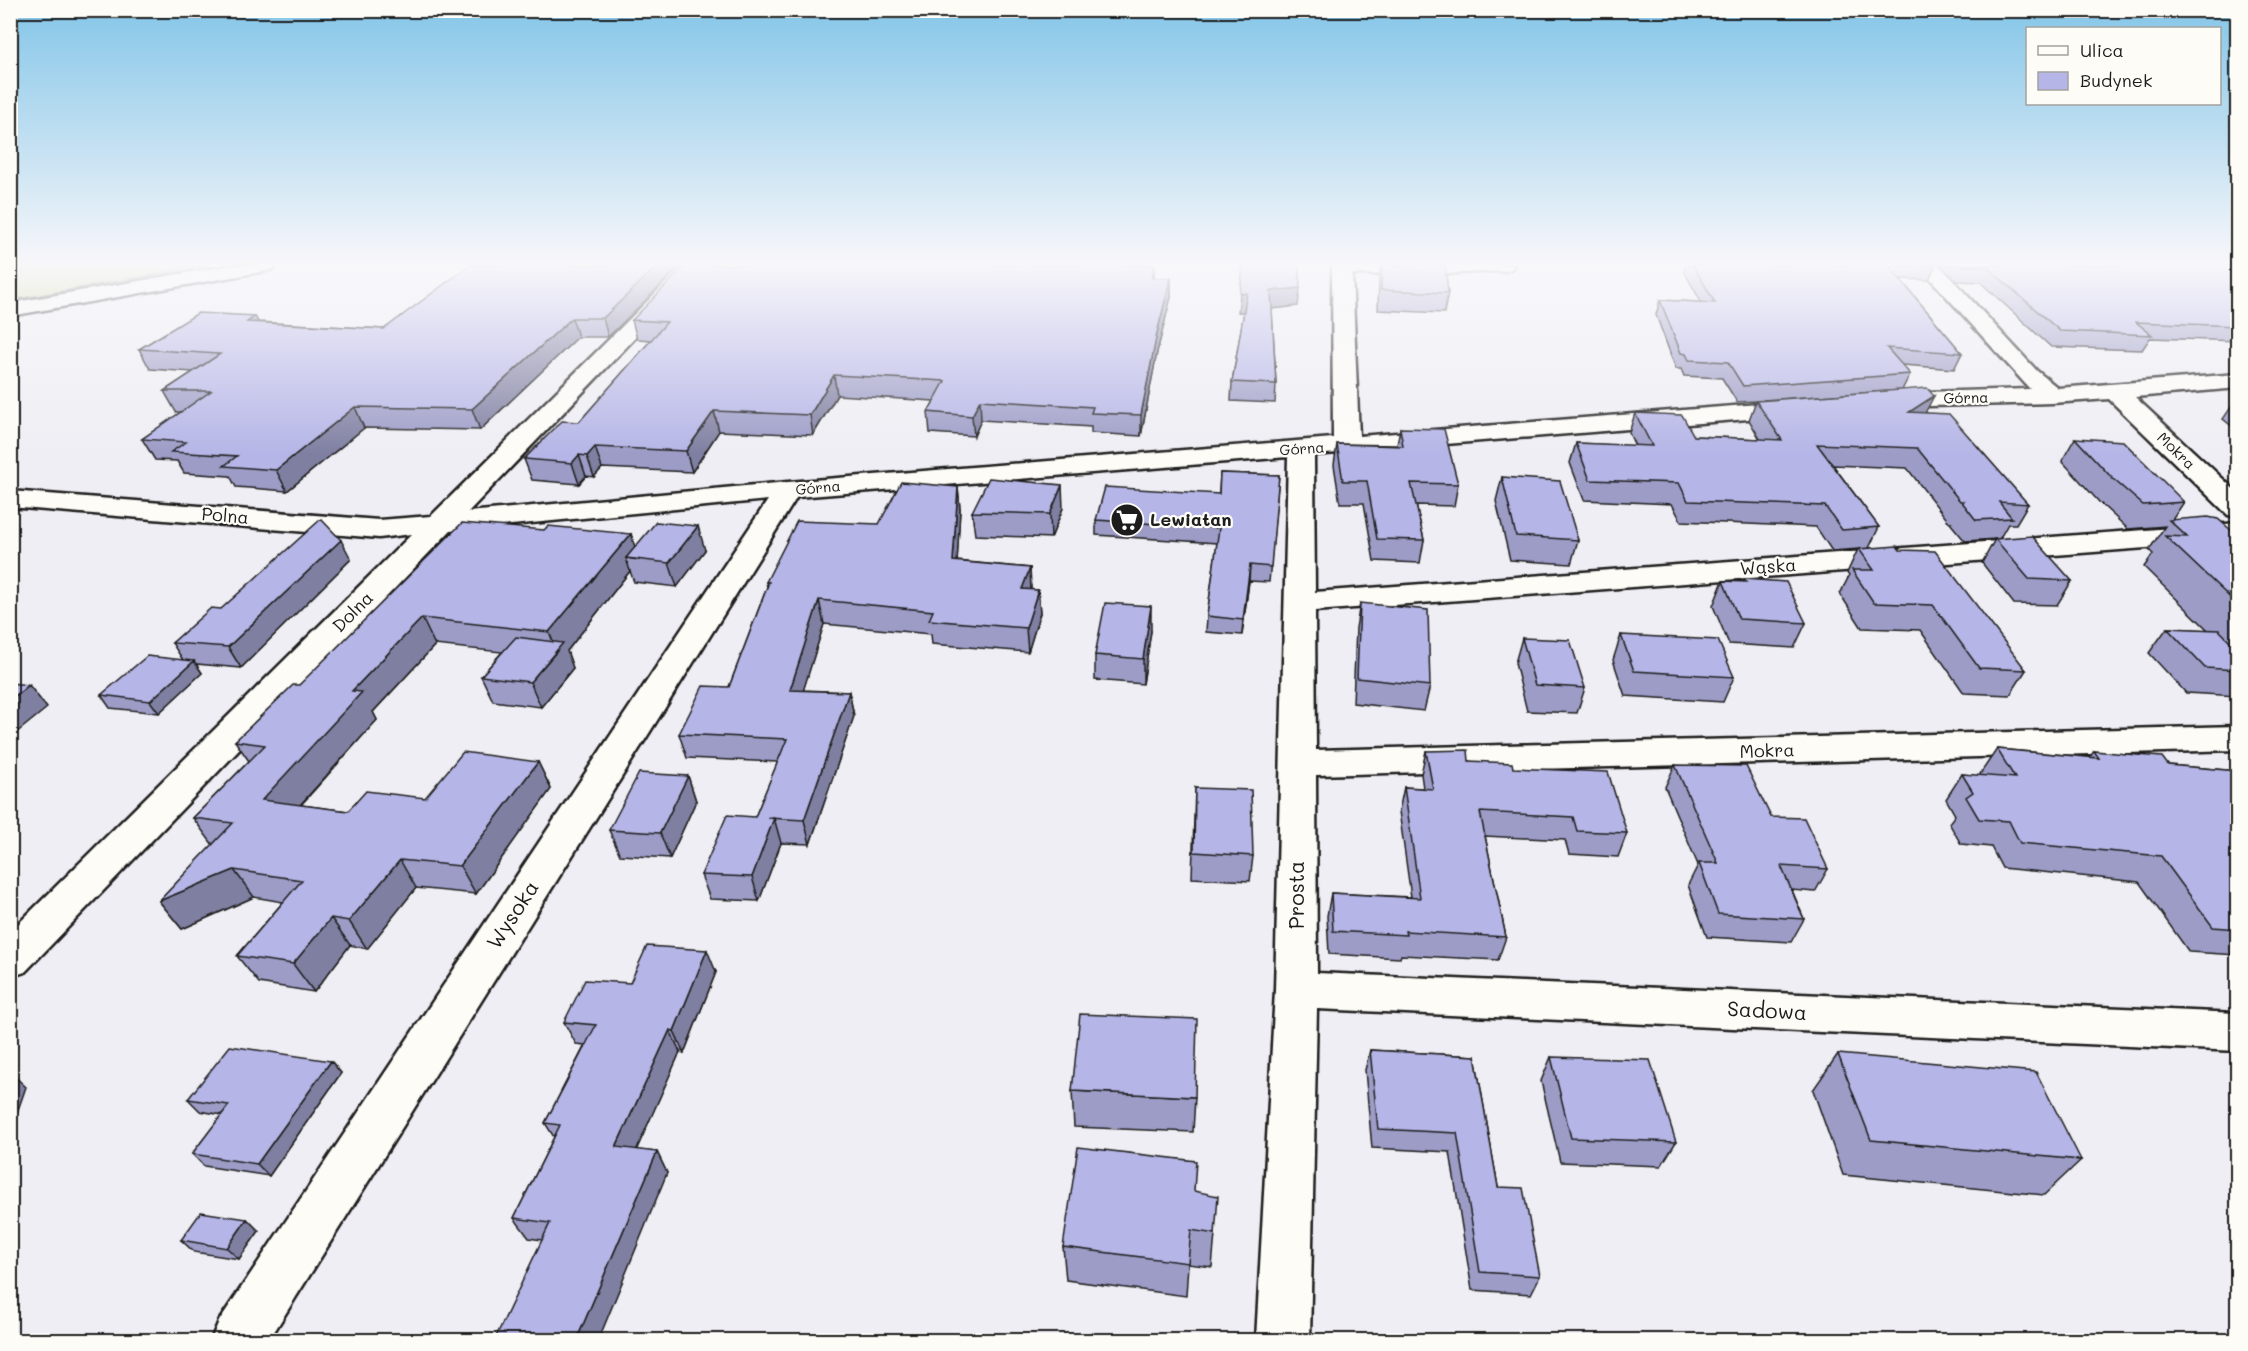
<svg xmlns="http://www.w3.org/2000/svg" width="2248" height="1351" viewBox="0 0 2248 1351" font-family="Mali,sans-serif">
  <style>
    .green { fill: #c7da8e; stroke: #727b55; stroke-width: 1.5 }
    .lines { fill: none; stroke-linecap: round; stroke-linejoin: round }
    .minor-casing { stroke: #1c1c1c; stroke-width: 5 }
    .minor { fill: #fdfcf7; fill-rule: evenodd }
    .wall { fill: #9c9cc7; stroke: #1c1c1c; stroke-width: 1.5 }
    .shaded-wall { fill: #7f7fa2; stroke: #1c1c1c; stroke-width: 1.5 }
    .building { fill: #b5b5e7; stroke: #1c1c1c; stroke-width: 1.5 }
    .labels { text-anchor: middle; stroke-width: 4.5; stroke-linejoin: round; paint-order: stroke }
    .far-street-label { font-size: 15px; fill: #1c1c1c; stroke: #fdfcf7 }
    .street-label { font-size: 18px; fill: #1c1c1c; stroke: #fdfcf7 }
    .poi-label { font-size: 18px; font-weight: bold; fill: #1c1c1c; stroke: #fdfcf7; text-anchor: start }
    .near-street-label { font-size: 21px; fill: #1c1c1c; stroke: #fdfcf7 }
  </style>
  <rect width="100%" height="100%" fill="#efeef4"/>
  <filter id="ink" filterUnits="userSpaceOnUse"><feTurbulence type="fractalNoise" baseFrequency=".0167" numOctaves="2"/><feDisplacementMap in="SourceGraphic" scale="12" xChannelSelector="R" yChannelSelector="G"/><feConvolveMatrix kernelMatrix="1 2 1 2 8 2 1 2 1" color-interpolation-filters="sRGB"/></filter>
  <g filter="url(#ink)">
    <!-- green -->
    <path class="green" d="M11 265H208L11 300Z"/>
    <g class="lines">
      <!-- minor casing -->
      <g class="minor-casing">
        <path id="minor" d="M232 265H276L273 269 266 271 10 316V303Z
          M684 265H705L468 512 788 482 1333 438 1332 265H1514L1511 269 1504 271 1415 275 1352 274 1359 436 1796 401 1805 403 1808 408 1805 413 1796 415 1314 455 1315 592 2238 523V541L1315 611 1316 750 2238 726V750L1316 775 1317 973 2238 1013V1051L1317 1009 1310 1340H1256L1275 990 1288 457 797 497 269 1340H211L219 1321 768 500 450 531 25 972 10 977V932L412 534 379 538 10 507V491L379 520 431 516Z
          M1918 265H1939L2037 371 2058 388 2238 374V388L2135 397 2238 493V517L2228 515 2109 399 2052 403 1889 407 1880 405 1877 400 1880 395 1889 393 2030 389Z"/>
      </g>
      <!-- minor -->
      <use href="#minor" class="minor"/>
    </g>
    <!-- wall -->
    <path class="wall" d="M681 265 608 337H578L480 430 364 428 287 491 236 487 230 476 184 473 177 461 155 460 142 439 181 412H176L164 391 194 372 150 369 139 349 258 322 384 329Z
      M1155 265 1154 278H1171V297L1157 352 1141 436 1091 433V427L981 420 974 436 930 433 928 412 934 401 837 395 813 435 719 431 692 472 602 468 594 477 586 476 579 484 532 480 524 459 579 422 651 340 637 339 632 320Z
      M1381 265H1445L1448 293 1444 313 1378 310 1379 277Z
      M1686 265 1935 266 1929 280 1900 279 1962 353 1954 369 1902 365 1910 374 1902 390 1763 400 1926 412 2028 504 2016 524H2008L2000 538 2072 581 2057 605 2014 604 1982 563 1995 539 1965 541 1950 523 1951 522H1949L1907 468 1833 465 1879 527 1869 548 1900 550 2026 670 2010 695 1964 693 1920 630 1862 628 1840 594 1849 576 1847 573 1858 549 1832 551 1816 527 1681 521 1672 504 1584 500 1570 463 1576 443 1635 446 1629 433 1635 413 1694 436 1760 439 1749 420 1756 401 1737 402 1722 378 1684 376 1681 369H1676L1656 315 1660 300 1701 302 1684 271Z
      M1941 265H2238V341L2150 338 2142 350 2051 347 1980 282 1957 281Z
      M1298 306 1272 309 1276 384 1275 403 1231 401 1232 382 1244 312H1238Z
      M2236 400H2238V431L2223 419Z
      M1400 428 1458 484 1454 506 1416 505 1424 540 1420 563 1374 561 1364 503H1340L1334 465 1337 444 1397 445Z
      M2075 438 2184 502 2172 520 2238 536V696L2186 693 2149 653 2167 628 2208 630 2144 567 2153 554 2149 550 2165 526 2128 529 2099 502 2062 461Z
      M1220 473 1279 475 1269 582 1249 581 1242 635 1206 632 1207 616 1217 543 1096 535V520L1219 494Z
      M1502 477 1578 540 1571 564 1510 560 1496 501Z
      M958 487 960 509 957 561 1030 568 1031 590H1038L1040 613 1028 652 932 644 931 634 824 624 803 690 849 692 854 716 810 844 781 843 759 901 710 899 701 875 755 817 778 762 687 758 679 734 729 687 767 587 766 582 879 524Z
      M1063 508 1051 538 975 535 972 512Z
      M544 530 631 534 635 547 705 550 677 587 634 582 630 571 567 651 573 668 541 707 493 701 481 676 502 652 435 645 373 712 377 720 301 805 348 811 425 798 538 762 551 789 476 894 416 888 367 949 350 945 314 992 259 983 237 956 283 902 254 897 182 929 159 901 213 845 193 818 249 761 235 741 299 685Z
      M351 559 241 668 196 664 202 673 159 713 110 708 101 695 183 660 172 643 221 609Z
      M1744 579 1806 623 1794 648 1729 644 1713 606 1723 581 1743 582Z
      M1360 603 1430 686 1424 711 1353 703 1356 628Z
      M1151 631 1143 684 1095 680V655Z
      M1621 635 1734 677 1723 702 1625 696 1613 660Z
      M1522 638 1585 688 1577 713 1527 711 1515 663Z
      M1997 749 2090 757 2094 751 2168 765 2238 771V955L2189 952 2139 882 2002 868 1991 847 1961 844 1949 823 1955 815 1946 799 1962 774 1981 776 1980 774Z
      M1426 751 1469 761 1513 768 1627 833 1618 857 1569 854 1565 840 1485 836 1506 937 1498 960 1401 955 1400 958 1329 954 1327 916 1331 893 1411 897 1399 811 1404 787 1423 788 1421 774Z
      M1675 765 1771 817 1828 869 1815 892 1792 890 1804 919 1791 942 1707 937 1688 885 1698 865 1665 787Z
      M688 776 696 801 670 858 620 855 609 830Z
      M1195 788 1253 856 1250 881 1192 878Z
      M716 972 684 1053 680 1052 636 1150 657 1152 667 1173 542 1240 529 1238 514 1218 554 1137 545 1123 585 1045 576 1044 564 1022 630 983Z
      M1370 1050 1475 1056 1498 1187 1540 1276 1531 1294 1472 1290 1450 1152 1372 1148 1365 1070Z
      M1838 1054 2081 1160 2044 1195 1843 1175 1813 1090Z
      M1551 1057 1676 1142 1661 1166 1560 1162 1541 1081Z
      M331 1061 341 1073 269 1176 204 1166 192 1154 222 1115 200 1111 188 1099Z
      M1072 1091 1195 1097 1193 1132 1074 1127Z
      M1194 1191 1215 1234 1212 1267 1188 1264 1186 1296 1066 1280 1063 1247Z
      M247 1219 259 1231 239 1259 194 1252 181 1240Z"/>
    <!-- shaded-wall -->
    <path class="shaded-wall" d="M658 265H681L608 337 603 318Z
      M1154 265H1155L1152 296V278Z
      M1171 278V297L1157 352 1141 436V415L1157 333Z
      M1300 288 1298 306 1270 309 1271 291Z
      M1247 293 1245 312H1238L1240 294Z
      M255 316 265 335 247 322Z
      M572 318 578 337 480 430 472 409Z
      M834 375 837 395 813 435 810 415Z
      M1934 396 1924 415 1909 412Z
      M980 400 981 420 974 436 972 416Z
      M355 407 364 428 287 491 276 470Z
      M714 411 719 431 692 472 686 451Z
      M595 447 602 468 594 477 587 456Z
      M579 455 586 476 579 484 572 463Z
      M1062 485 1063 508 1051 538 1050 514Z
      M958 487 960 509 956 584 953 561Z
      M698 526 705 550 677 587 669 563Z
      M631 534 639 560 626 558 630 571 567 651 573 668 541 707 530 682 557 651 549 632Z
      M341 540 351 559 241 668 228 647Z
      M1250 565 1249 581 1242 635 1243 620Z
      M1030 568 1031 591 1022 589Z
      M1038 590 1040 613 1028 652 1026 628Z
      M819 600 824 624 796 714 790 690Z
      M1151 606V631L1143 684V659Z
      M422 618 435 645 373 712 377 720 280 827 262 800 352 691Z
      M194 661 202 673 159 713 150 701Z
      M29 685 47 708 10 738V700Z
      M849 692 854 716 810 844 804 820Z
      M538 762 551 789 476 894 460 866Z
      M688 776 696 801 670 858 660 833Z
      M774 818 781 843 759 901 752 877Z
      M400 860 416 888 367 949 349 921Z
      M234 870 254 897 182 929 159 901Z
      M331 918 350 945 314 992 293 964Z
      M707 950 716 972 684 1053 674 1031Z
      M670 1030 680 1052 628 1169 616 1147Z
      M331 1061 341 1073 269 1176 257 1164Z
      M10 1072 26 1087 10 1133Z
      M657 1152 667 1173 598 1341H576Z
      M247 1219 259 1231 239 1259 227 1248Z"/>
    <!-- building -->
    <path class="building" d="M470 265H658L603 318H572L472 409 355 407 276 470 224 466 237 456 171 452 186 442 142 439 211 391H164L220 354 139 349 198 313 255 316 247 322 384 329Z
      M686 265H1154L1152 278H1171L1157 333 1141 415 1091 413 1093 407 980 400 972 416 928 412 945 381 834 375 810 415 714 411 686 451 595 447 587 456 579 455 572 463 524 459 562 421 579 422 667 322 632 320Z
      M1243 265H1299L1300 288 1271 291 1276 384 1232 382 1247 293 1240 294Z
      M1382 265H1445L1448 293 1381 290Z
      M1693 265H1888L1962 353 1887 348 1910 374 1743 386 1728 362 1689 360 1686 354 1681 353 1660 300 1715 303Z
      M1962 265H2238V299L2229 298 2238 304V326L2136 322 2152 335 2060 331 1987 267 1964 266Z
      M1927 388 1934 396 1909 412 1949 414 2028 504 1999 502 2012 518 1976 520 1962 502 1963 501H1960L1917 448 1817 444 1879 527 1842 530 1825 506 1688 501 1679 483 1590 480 1576 443 1652 446 1635 413 1682 415 1694 436 1782 440 1756 401Z
      M1400 428 1444 429 1458 484 1411 483 1424 540 1377 539 1367 481H1343L1337 444 1403 446Z
      M2075 438 2123 441 2184 502 2143 505 2113 479Z
      M1220 473 1279 475 1271 567 1250 565 1243 620 1207 616 1219 528 1096 520 1105 487 1219 494Z
      M1502 477 1560 481 1578 540 1516 536Z
      M989 478 1062 485 1050 514 972 512Z
      M901 482 958 487 953 561 1030 568 1022 589 1038 590 1026 628 929 620 933 611 819 600 790 690 849 692 804 820 768 818H774L752 877 701 875 727 815 755 817 787 739 679 734 703 686 729 687 769 582H766L797 521 879 524Z
      M2208 517 2218 519 2238 536V605L2165 536 2187 537 2169 520Z
      M321 519 341 540 228 647 172 643 211 608 221 609Z
      M656 522 698 526 669 563 626 558Z
      M462 523 544 530 548 526 631 534 549 632 422 618 352 691 362 692 262 800 348 811 366 791 425 798 463 752 538 762 460 866 400 860 349 921 331 918 293 964 237 956 302 880 234 870 159 901 233 823 193 818 265 745 235 741 293 685H299Z
      M2032 536 2072 581 2029 579 1995 539Z
      M1897 546 1900 550 1935 551 2026 670 1979 668 1933 605 1874 603 1852 570H1874L1859 549Z
      M1744 579 1786 582 1806 623 1739 619 1723 581 1746 582Z
      M1105 603 1151 606 1143 659 1095 655Z
      M1360 603 1428 610 1430 686 1357 678Z
      M2167 628 2219 630 2238 649V670L2205 668Z
      M1621 635 1718 640 1734 677 1634 671Z
      M516 637 563 643 530 682 481 676Z
      M1522 638 1570 640 1585 688 1535 685Z
      M147 656 194 661 150 701 101 695Z
      M10 683 29 685 10 700Z
      M1997 749 2099 758 2094 751 2137 755 2162 757 2168 765 2238 771V929L2213 927 2161 856 2020 843 2009 821 1979 819 1966 797 1973 792 1962 774 2015 778Z
      M1468 750 1469 761 1512 763 1513 768 1608 772 1627 833 1577 831 1573 817 1480 812 1506 937 1405 931 1406 935 1333 931 1331 893 1420 898 1404 787 1433 789 1426 751Z
      M1675 765 1746 766 1771 817 1804 818 1828 869 1781 866 1804 919 1718 914 1699 863H1718Z
      M639 773 688 776 660 833 609 830Z
      M1195 788 1251 790 1253 856 1194 852Z
      M647 946 707 950 674 1031 670 1030 616 1147 657 1152 576 1341H494L550 1223 514 1218 560 1125 545 1123 596 1025 564 1022 585 980 630 983Z
      M1080 1014 1197 1019 1195 1097 1072 1091Z
      M230 1046 331 1061 257 1164 192 1154 229 1105 188 1099Z
      M1370 1050 1475 1056 1498 1187 1523 1188 1540 1276 1480 1272 1457 1133 1378 1129Z
      M1838 1054 2036 1072 2081 1160 1871 1140Z
      M1551 1057 1650 1060 1676 1142 1571 1138Z
      M1078 1147 1196 1161 1194 1191 1218 1196 1215 1234 1191 1230 1188 1263 1063 1247Z
      M201 1212 247 1219 227 1248 181 1240Z"/>
  </g>
  <!-- sky -->
  <linearGradient id="sky" x2="0" y2="1"><stop stop-color="#83c5e8"/><stop offset="0.58" stop-color="#f8f7fa"/><stop offset="1" stop-color="#f8f7fa" stop-opacity="0"/></linearGradient>
  <rect width="2248" height="454" fill="url(#sky)"/>
  <!-- icons -->
  <defs>
    <g id="supermarket-disc" transform="scale(1.725)"><circle r="9.5" fill="#1c1c1c" stroke="#fdfcf7"/><path d="M-6-5.5h2.5l.6 2H6L4.5 2H-2.5L-4.4-4H-6ZM-1.5 3.2a1.3 1.3 0 1 0 .1 0ZM3 3.2a1.3 1.3 0 1 0 .1 0Z" fill="#fff"/></g>
  </defs>
  <g fill-rule="evenodd">
    <use href="#supermarket-disc" x="1127" y="520"/>
  </g>
  <g class="labels">
    <!-- far-street labels -->
    <g class="far-street-label">
      <text transform="translate(1966 398) rotate(-1)" y="5">Górna</text>
      <text transform="translate(1302 449) rotate(-4)" y="5">Górna</text>
      <text transform="translate(2176 451) rotate(44)" y="5">Mokra</text>
      <text transform="translate(818 488) rotate(-5)" y="5">Górna</text>
    </g>
    <!-- street labels -->
    <g class="street-label">
      <text transform="translate(225 516) rotate(5)" y="6">Polna</text>
      <text transform="translate(1768 567) rotate(-4)" y="6">Wąska</text>
      <text transform="translate(353 612) rotate(-45)" y="6">Dolna</text>
      <text transform="translate(1767 751) rotate(-2)" y="6">Mokra</text>
    </g>
    <!-- poi labels -->
    <g class="poi-label">
      <text x="1150" y="526">Lewiatan</text>
    </g>
    <!-- near-street labels -->
    <g class="near-street-label">
      <text transform="translate(1297 895) rotate(-90)" y="7">Prosta</text>
      <text transform="translate(513 915) rotate(-57)" y="7">Wysoka</text>
      <text transform="translate(1767 1011) rotate(3)" y="7">Sadowa</text>
    </g>
  </g>
  <!-- margin -->
  <rect width="2248" height="1351" fill="none" stroke="#fdfcf7" stroke-width="36"/>
  <rect x="18" y="18" width="2212" height="1315" fill="none" stroke="#1c1c1c" stroke-width="2" filter="url(#ink)"/>
  <!-- legend -->
  <rect x="2026" y="27" width="195" height="78" fill="#fdfcf7" stroke="#a3a29f" stroke-width="1.5"/>
  <rect x="2038" y="46" width="30" height="9" fill="#fdfcf7" stroke="#a3a29f" stroke-width="1.5"/>
  <text x="2080" y="57" font-size="18" fill="#1c1c1c">Ulica</text>
  <rect x="2038" y="72" width="30" height="18" fill="#b5b5e7" stroke="#a3a29f" stroke-width="1.5"/>
  <text x="2080" y="87" font-size="18" fill="#1c1c1c">Budynek</text>
</svg>
